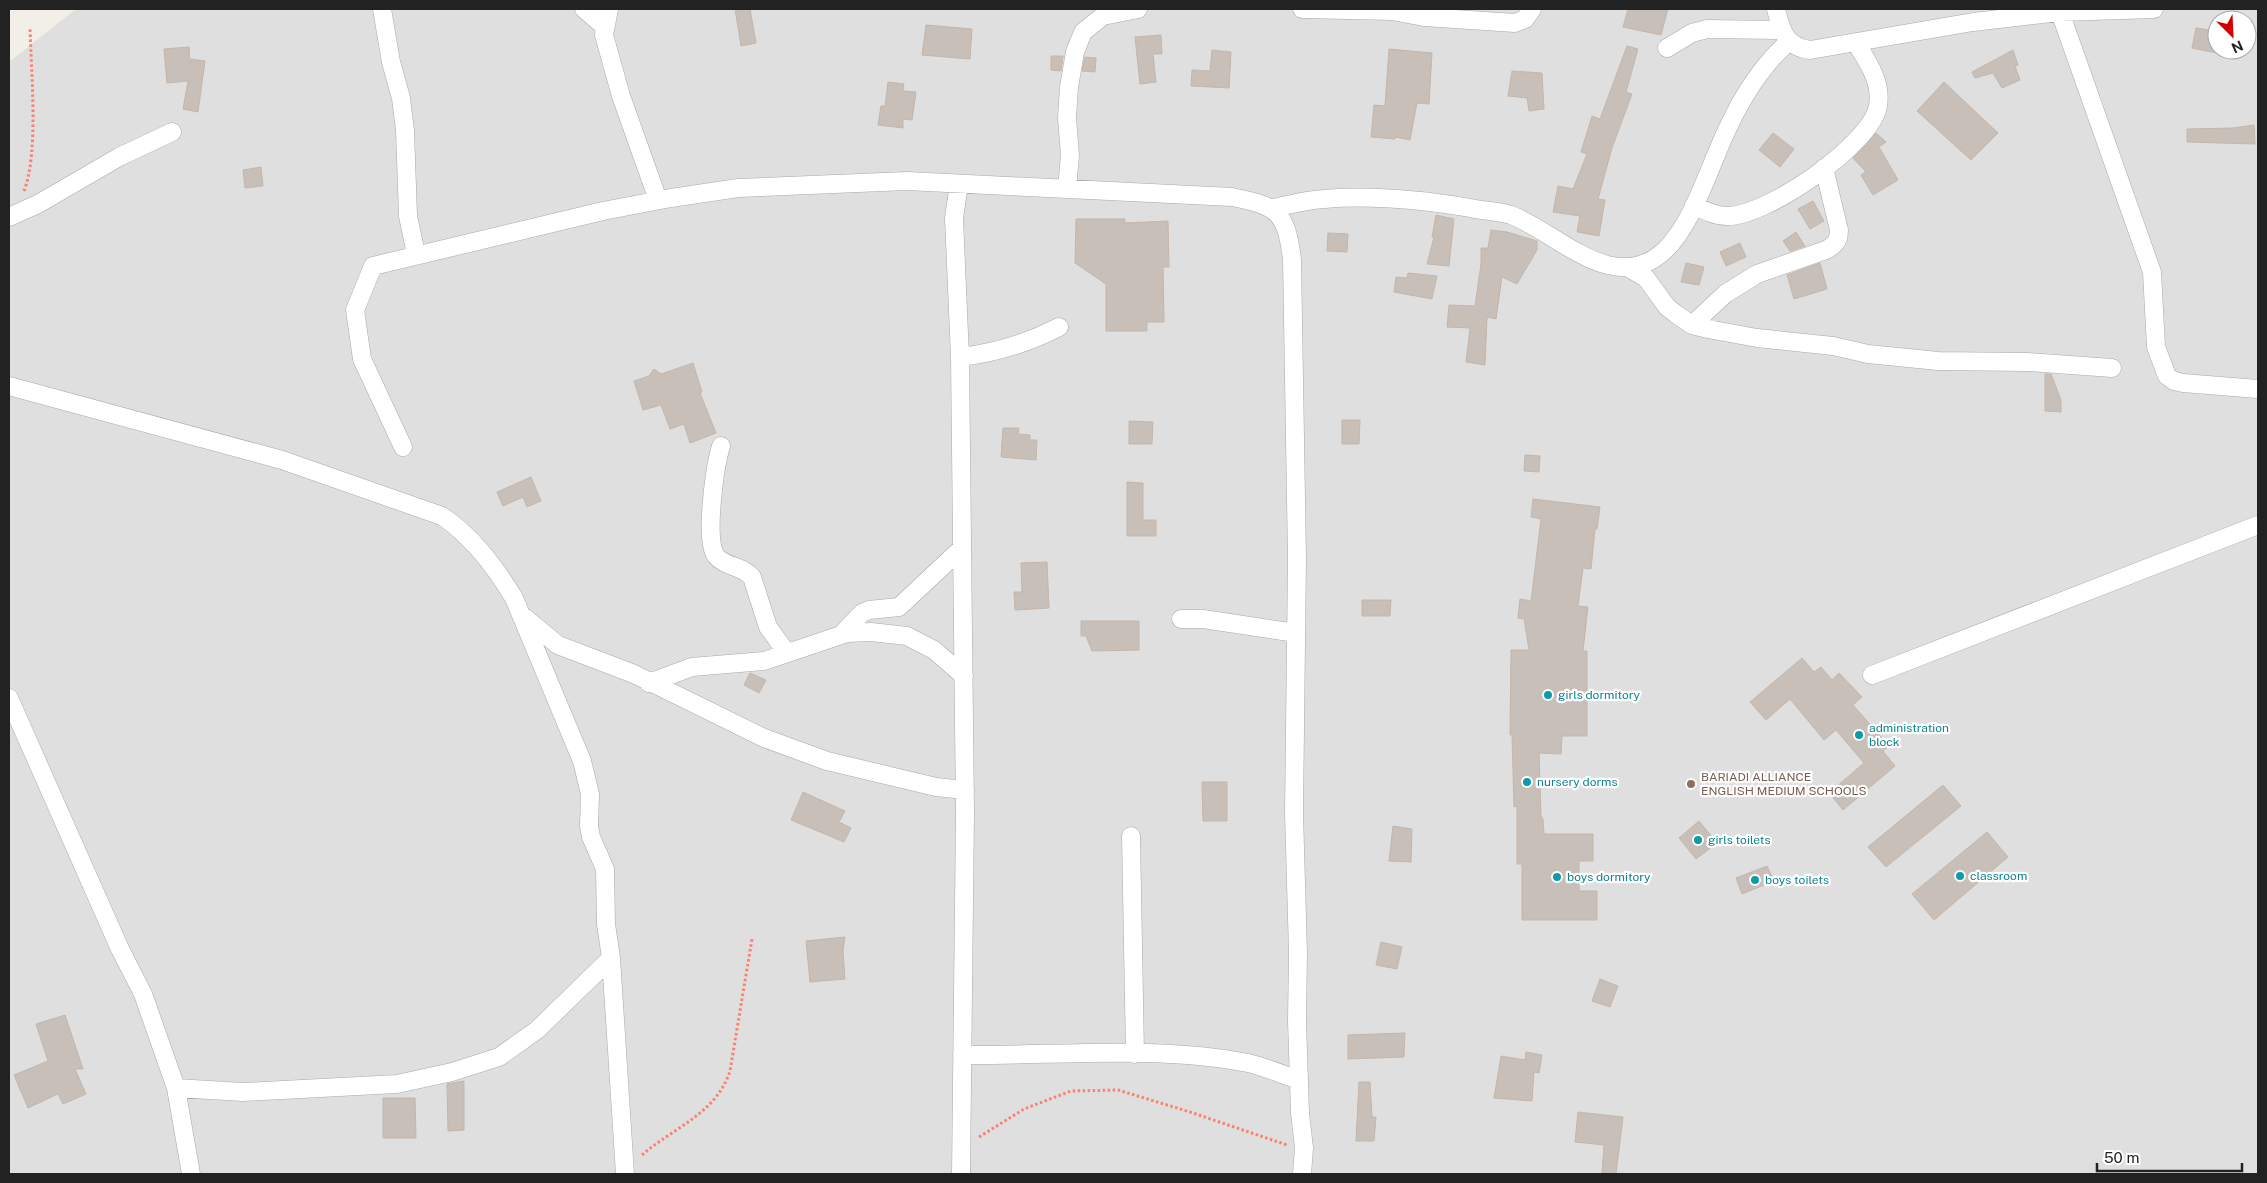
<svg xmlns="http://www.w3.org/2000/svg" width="2267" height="1183" viewBox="0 0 2267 1183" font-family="'Public Sans',sans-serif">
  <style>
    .residential { fill: #e0dfdf; fill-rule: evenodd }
    .building { fill: #c7bfb8; stroke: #c4b6ab }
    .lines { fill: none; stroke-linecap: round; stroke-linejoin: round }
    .minor-casing { stroke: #a9a9a9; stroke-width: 19 }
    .path { stroke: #fa8072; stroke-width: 3; stroke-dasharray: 2.5 2.5; stroke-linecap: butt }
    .minor { stroke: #fff; stroke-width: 18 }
    .culture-dot { fill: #0f9aa8; stroke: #fff; stroke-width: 2 }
    .education-dot { fill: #8d6e63; stroke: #fff; stroke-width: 2 }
    .labels { text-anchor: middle; stroke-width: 4.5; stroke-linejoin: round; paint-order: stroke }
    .culture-label { font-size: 12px; fill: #0d838f; stroke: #fff; text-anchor: start }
    .education-label { font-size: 12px; fill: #785e54; stroke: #fff; text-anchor: start }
  </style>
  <rect width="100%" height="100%" fill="#f2efe9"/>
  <!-- residential -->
  <path class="residential" d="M76 9H2258V1174H9V62ZM2217 20H2247V50H2217Z"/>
  <!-- building -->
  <path class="building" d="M735 9H750L756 43 741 46Z
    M1628 9H1668L1661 35 1623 27Z
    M926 25 972 29 970 59 922 55Z
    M2196 28 2217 31V53L2192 48Z
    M1161 35 1162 54H1153L1156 82 1140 84 1135 37Z
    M1627 46 1638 49 1626 92 1632 94 1612 148 1598 199 1605 200 1599 236 1577 232 1580 216 1553 212 1558 186 1573 189 1587 154 1581 152 1592 116 1600 119Z
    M189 47 190 65 191 59 205 61 198 112 183 109 188 81 167 83 164 49Z
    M1389 49 1432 53 1429 104 1417 103 1410 140 1395 137V139L1371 137 1374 105 1385 106Z
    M1212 50 1231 52 1229 88 1191 86 1192 70 1210 71Z
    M2013 50 2018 65 2015 66 2020 80 2002 88 1993 73 1975 78 1972 72Z
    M1051 56H1063L1061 71 1051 70Z
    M1085 57 1096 58 1095 72 1082 71Z
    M1512 71 1542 73 1544 109 1529 111 1527 98 1508 96Z
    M888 82 904 84 903 91 916 92 912 120 903 119V128L878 125 881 106H885Z
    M1944 82 1998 133 1971 160 1917 111Z
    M2254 125 2255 144 2187 142V129L2233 128Z
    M1773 133 1794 149 1780 167 1759 150Z
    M1876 133 1886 142 1879 147 1898 180 1873 195 1861 175 1866 172 1853 158Z
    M261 167 263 186 245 188 243 170Z
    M1813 201 1824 221 1810 229 1798 209Z
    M1436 215 1454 219 1449 266 1427 264 1434 237H1432Z
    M1076 219H1125V223L1168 221 1169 267H1163L1164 322H1147V331H1106V284L1075 263Z
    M1491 230 1507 232 1537 241V250L1517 284 1502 277 1496 319 1487 317 1485 365 1466 362 1470 328 1447 327 1449 305 1475 306 1481 264V248H1488Z
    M1796 232 1805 246 1790 251 1783 241Z
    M1328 233 1348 234 1347 252 1327 251Z
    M1740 243 1746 257 1726 266 1720 252Z
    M1686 263 1704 267 1699 285 1681 282Z
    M1820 263 1827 289 1794 299 1787 275Z
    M1408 273 1437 276 1432 299 1394 292 1396 277 1407 278Z
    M693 363 702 392 700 393 716 433 690 443 684 424 670 429 661 405 643 410 634 381 649 376 654 369 661 374Z
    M2045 374H2051L2061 400V412L2045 411Z
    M1342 420H1360L1359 444H1342Z
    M1129 421 1153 422 1152 444H1129Z
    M1003 428H1019L1018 434 1030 435V440H1037L1036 460 1001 457Z
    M1525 455 1540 456 1539 472 1524 471Z
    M531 477 541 501 527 507 523 497 503 506 497 492Z
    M1127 482 1143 483V520H1156V536H1127Z
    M1533 499 1600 507 1597 529H1595L1591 569 1583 568 1578 606 1588 607 1583 651H1587V736H1562L1561 754 1539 753 1541 816 1543 819 1544 834H1593V861H1579V891H1597V920H1522V864H1517V806L1514 807 1512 735H1510L1511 650H1529L1524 619 1518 618 1520 599 1531 601 1541 519 1531 517Z
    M1047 562 1049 608 1015 610 1014 592H1022L1021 563Z
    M1362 600H1391L1390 616H1362Z
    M1081 621H1139V650L1092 651 1086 636H1081Z
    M1802 658 1814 672 1821 667 1832 680 1839 673 1862 697 1853 705 1889 746 1883 751 1895 766 1843 810 1829 793 1864 763 1836 730 1824 740 1790 699 1766 720 1750 702Z
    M750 673 766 680 759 693 744 685Z
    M1202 782H1227V821H1203Z
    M1943 785 1961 806 1886 867 1868 847Z
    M803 792 845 811 839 822 851 828 844 842 791 820Z
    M1699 821 1717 843 1696 859 1679 838Z
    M1393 826 1412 829 1411 862 1389 861Z
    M1987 832 2008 857 1934 920 1912 894Z
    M1767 866 1774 881 1742 894 1736 878Z
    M845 937 843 951 845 979 810 982 806 941Z
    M1381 942 1402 947 1397 969 1376 965Z
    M1600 979 1618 986 1610 1007 1592 1001Z
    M65 1015 83 1069H75L86 1094 63 1104 58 1094 28 1108 14 1075 48 1061 36 1024Z
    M1405 1033 1404 1057 1348 1059V1035Z
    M1526 1052 1542 1055 1539 1073 1534 1072 1532 1101 1494 1098 1501 1056 1525 1060Z
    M464 1081V1130L448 1131 447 1084Z
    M1359 1082H1370L1372 1117H1376L1374 1141H1356Z
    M383 1098H415L416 1138H383Z
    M1578 1112 1623 1117 1616 1174H1602L1604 1145 1575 1142Z"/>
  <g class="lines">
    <!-- minor casing -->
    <g class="minor-casing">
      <path id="minor" d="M382 9 391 62 401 98 405 130 408 216 416 254
        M584 9 605 27
        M609 9 604 35 621 96 658 200
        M1302 9 1392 11 1424 17 1515 23 1525 19 1532 9
        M1776 9C1781 31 1786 47 1810 50L1973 22 2060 12 2154 9
        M2060 12 2152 272 2156 347 2167 376 2174 381 2183 383 2258 389
        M1667 48 1692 33 1707 29 1782 30
        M959 184 954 218 960 357 965 813 961 1174
        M1067 189 1070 155 1067 118 1069 87 1075 52 1083 32 1103 16 1138 9
        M1694 205C1704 210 1714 216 1726 216 1765 218 1872 144 1878 106 1882 82 1868 62 1856 43
        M1272 208C1289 205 1306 200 1324 199 1372 195 1423 200 1470 208 1483 211 1499 211 1511 215 1558 233 1614 297 1664 251 1688 229 1703 186 1716 155 1733 113 1754 73 1788 42
        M9 217 38 204 119 157 172 132
        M1627 267 1646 278 1667 307 1676 314 1692 325 1708 329 1757 338 1833 346 1868 354 1938 361 2028 362 2112 368
        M1692 325 1725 294 1757 274 1826 250C1835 245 1839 241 1839 230L1824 168
        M960 357C995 353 1028 343 1059 327
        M9 386 282 460 442 516C473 537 495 567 514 598L582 761 590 794 589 826 591 837 605 869 606 924 611 958 625 1174
        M721 446C715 466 704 541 716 556 725 567 743 566 752 577L768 627 787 653
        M403 447 362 359 355 310 373 266 603 211 671 198 738 188 907 181 1232 197C1278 206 1286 212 1292 259L1297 559 1294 813 1298 953 1297 1021 1300 1113 1304 1148 1302 1174
        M524 617 558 645 634 674 764 738 827 761 936 787 965 790
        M1181 619H1203L1296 633
        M842 634 862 613 869 610 899 607 962 548
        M1872 675 2258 525
        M649 683 692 667 764 661 847 633 871 632 907 636 934 650 964 676
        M9 698 120 949 143 994 176 1088 191 1174
        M1131 836 1135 1054
        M962 1055C1055 1056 1156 1045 1248 1063 1265 1067 1282 1074 1298 1080
        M176 1088 243 1092 397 1084 452 1072 499 1057 537 1030 611 958"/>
    </g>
    <!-- path -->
    <path class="path" d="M24 191C39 153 31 71 30 28
      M979 1137 1024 1109 1071 1091 1118 1090 1190 1112 1287 1145
      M642 1155C674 1127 716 1114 730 1071L752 939"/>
    <!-- minor -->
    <use href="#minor" class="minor"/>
  </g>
  <!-- markers -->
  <g class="culture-dot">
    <circle cx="1548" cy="695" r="5"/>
    <circle cx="1859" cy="735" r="5"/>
    <circle cx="1527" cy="782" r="5"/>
    <circle cx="1698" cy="840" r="5"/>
    <circle cx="1960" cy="876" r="5"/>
    <circle cx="1557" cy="877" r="5"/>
    <circle cx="1755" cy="880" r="5"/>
  </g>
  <circle class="education-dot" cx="1691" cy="784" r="5"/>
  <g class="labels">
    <!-- culture labels -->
    <g class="culture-label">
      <text x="1558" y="699">girls dormitory</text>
      <text x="1869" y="732">administration<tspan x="1869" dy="14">block</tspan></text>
      <text x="1537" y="786">nursery dorms</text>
      <text x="1708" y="844">girls toilets</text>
      <text x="1970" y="880">classroom</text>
      <text x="1567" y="881">boys dormitory</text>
      <text x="1765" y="884">boys toilets</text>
    </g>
    <!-- education labels -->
    <g class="education-label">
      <text x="1701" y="781">BARIADI ALLIANCE<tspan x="1701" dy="14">ENGLISH MEDIUM SCHOOLS</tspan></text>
    </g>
  </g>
  <!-- border -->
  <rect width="2267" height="1183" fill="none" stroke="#222222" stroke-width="20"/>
  <!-- north arrow -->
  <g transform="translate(2232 35) rotate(156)"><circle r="24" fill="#ffffff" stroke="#a7a7a7"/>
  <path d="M0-4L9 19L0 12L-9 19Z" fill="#d40000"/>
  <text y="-8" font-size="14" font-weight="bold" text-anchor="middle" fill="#222222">N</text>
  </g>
  <!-- scale -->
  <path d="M2097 1163v8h145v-8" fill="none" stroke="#222222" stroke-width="2.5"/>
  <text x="2104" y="1163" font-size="15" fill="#222222" stroke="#ffffff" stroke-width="4" paint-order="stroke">50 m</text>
</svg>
